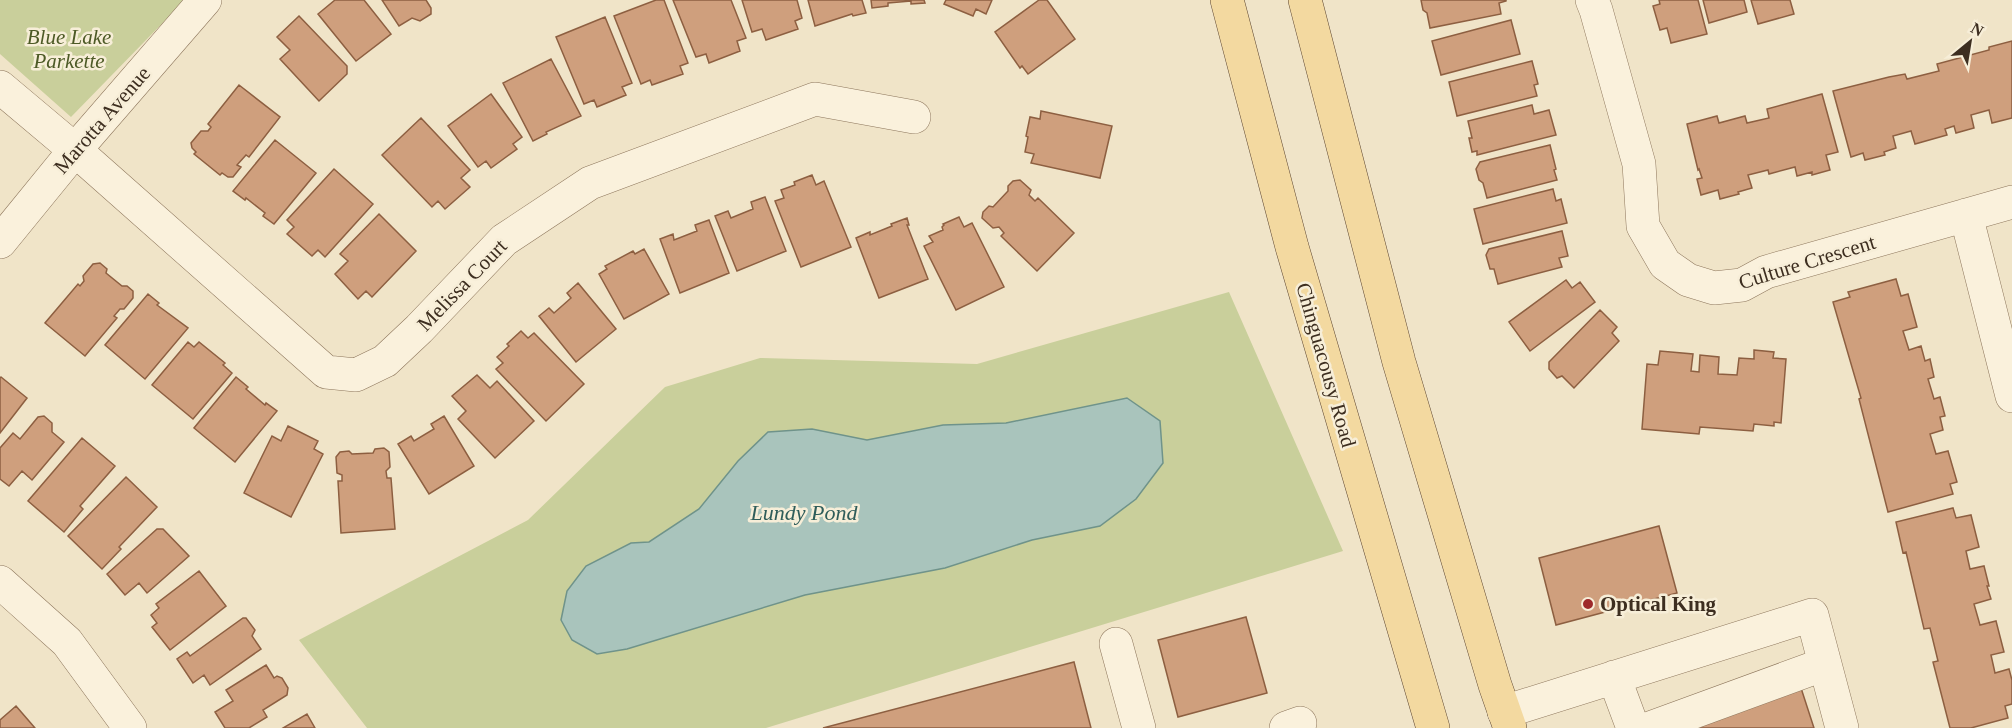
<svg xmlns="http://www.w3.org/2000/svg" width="2012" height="728" viewBox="0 0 2012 728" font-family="'Times New Roman',serif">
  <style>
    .green { fill: #c9cf9b }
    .water { fill: #a9c4bc; stroke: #6f938a; stroke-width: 1.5 }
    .building { fill: #cf9f7d; stroke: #8d5f41; stroke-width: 1.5 }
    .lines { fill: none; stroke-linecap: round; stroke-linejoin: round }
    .minor-casing { stroke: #8d765c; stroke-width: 34 }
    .major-casing { stroke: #5b4430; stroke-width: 34 }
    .minor { stroke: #faf1dc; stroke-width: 33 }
    .major { stroke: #f3d9a0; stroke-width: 33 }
    .poi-dot { fill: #9e2a2b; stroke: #f7eed8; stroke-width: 2 }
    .labels { text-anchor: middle; stroke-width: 5; stroke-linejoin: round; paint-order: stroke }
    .park-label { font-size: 21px; font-style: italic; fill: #4d5a26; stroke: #f7eed8 }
    .street-label { font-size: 21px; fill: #3d2e20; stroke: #f7eed8 }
    .poi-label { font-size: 21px; font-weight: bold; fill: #3d2e20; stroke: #f7eed8; text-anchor: start }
    .water-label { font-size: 22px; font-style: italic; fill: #2f5d5a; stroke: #f7eed8 }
  </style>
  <rect width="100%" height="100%" fill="#f0e4c8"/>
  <!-- green -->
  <path class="green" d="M0 0H185L71 117 0 54Z
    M1229 292 1343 551 766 728H367L299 640 528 520 665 387 760 358 977 364Z"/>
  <!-- water -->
  <path class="water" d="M1127 398 1160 421 1163 463 1136 499 1100 526 1032 540 945 568 805 595 627 649 597 654 572 640 561 620 567 591 586 566 631 543 649 542 699 509 738 461 768 432 812 429 867 440 943 425 1006 423Z"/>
  <!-- building -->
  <path class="building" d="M335 0H364L391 34 356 61 318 14Z
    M382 0H426L431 8V14L420 21 412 18 399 26Z
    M656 0H664L688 63 680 66 683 74 652 85 650 80 641 84 614 16Z
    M673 0H731L746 38 737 41 740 51 709 63 706 54 696 57Z
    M742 0H797L802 18 795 21 798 29 766 40 762 29 752 32Z
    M808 0H862L866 13 853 16 852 14 815 26Z
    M871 0H924L925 3 911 4V1L888 3V6L872 8Z
    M946 0H992L986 14 976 9 973 16 944 4Z
    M1039 0H1047L1075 39 1028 74 1022 66 1020 68 995 32Z
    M1421 0H1506V1L1499 3 1501 14 1430 28 1427 13 1423 10Z
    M1659 0H1698L1707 34 1671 43 1667 28 1660 30 1653 6 1660 4Z
    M1703 0H1744L1747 12 1709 23Z
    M1751 0H1790L1794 14 1758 24Z
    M299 16 347 66V74L319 101 280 59 290 50 277 37Z
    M605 17 632 83 622 87 626 95 597 107 594 100 584 104 556 37Z
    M1511 20 1520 54 1441 75 1432 41Z
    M2012 41V118L1992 123 1989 110 1971 115 1974 128 1956 133 1954 126 1945 129 1947 135 1915 144 1911 131 1893 136 1896 148 1884 152 1885 155 1865 160 1863 153 1851 157 1833 91 1889 77 1905 74 1907 79 1939 71 1937 64 1989 50V47Z
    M551 59 581 116 546 132 547 134 533 141 503 83Z
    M1532 61 1538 84 1534 85 1537 96 1457 116 1449 82Z
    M239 85 280 117 249 157 246 155 237 165 241 167 233 177H228L222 173 220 175 194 154 196 152 192 148 191 143 201 131H208L211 127 208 124Z
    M491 94 522 137 513 144 517 149 491 168 486 161 478 167 448 126Z
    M1822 94 1838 152 1826 155 1830 170 1812 175V172L1797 176 1795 167 1769 174 1768 170 1748 175 1752 188 1738 192 1739 194 1720 199 1718 190 1701 195 1697 179 1702 178 1699 169 1698 170 1687 124 1717 116 1719 123 1745 116 1747 123 1769 118 1767 109Z
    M1532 105 1534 114 1549 110 1556 135 1477 155V151L1472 152 1469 138H1472L1468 121Z
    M1041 111 1112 126 1100 178 1031 163 1034 154 1025 152 1028 137 1026 136 1030 117 1040 119Z
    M421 118 470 170 461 178 470 187 445 209 438 201 432 207 382 155Z
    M275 140 316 173 274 224 263 216 265 213 246 198 245 200 233 191Z
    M1550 145 1556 169 1554 170 1557 180 1487 198 1483 183 1479 180 1476 169 1480 162Z
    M334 169 373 204 325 257 318 250 312 256 287 234 294 227 287 220Z
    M812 175 816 185 824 181 851 247 801 267 775 201 784 198 781 190 795 185 794 182Z
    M1020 180 1031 190 1029 195 1035 201 1038 198 1074 233 1037 271 1001 236 1004 233 999 227 993 228 982 218 983 212 989 206 993 207 1008 191V186L1013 181Z
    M1553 189 1556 201 1561 199 1567 223 1483 244 1474 209Z
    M765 197 786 251 737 271 715 216 728 211 731 218 753 209 751 202Z
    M379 214 416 251 372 297 366 291 358 299 335 274 348 261 340 254Z
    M959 217 964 227 972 223 1004 287 956 310 924 246 933 242 929 236 943 230 942 227 944 225 943 224Z
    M907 218 909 225H907L928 279 879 298 856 238 870 232V235L892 226 891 224Z
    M709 220 729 273 680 293 660 239 673 234 674 240 697 231 695 225Z
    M1562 231 1568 256 1559 258 1562 267 1498 284 1494 269H1490L1486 255 1489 249Z
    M644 249 669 294 624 319 599 274 607 269 605 266 633 251 635 254Z
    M100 263 107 269 106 273 122 286H127L133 291V298L124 309H120L114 316 117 318 85 356 45 323 78 284 80 286 84 281 83 276 93 264Z
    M1896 279 1901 296 1908 294 1917 327 1903 331 1909 350 1921 346 1925 361 1930 359 1934 377 1928 379 1934 399 1940 397 1945 416 1940 417 1943 430 1930 434 1936 454 1948 451 1957 482 1950 484 1953 494 1888 512 1859 399 1861 398 1833 302 1850 297 1848 292Z
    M1566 280 1572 288 1580 282 1595 302 1530 351 1509 322Z
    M578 283 616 329 576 362 539 316 549 308 554 313 571 298 567 293Z
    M148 294 159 303 157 305 188 328 145 379 105 345Z
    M1600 310 1617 327 1612 333 1619 341 1574 388 1562 376 1557 378 1549 369V362Z
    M521 331 528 338 534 333 584 384 546 421 496 369 503 363 497 357 509 346 507 344Z
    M188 342 194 347 199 342 225 363 223 365 232 373 193 419 152 385Z
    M1754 350 1774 352 1773 358 1786 359 1781 423 1774 422V426L1754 424 1753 431 1700 427 1699 434 1642 429 1647 364 1658 365 1660 351 1693 354 1691 371 1699 372 1700 355 1719 357 1718 374 1737 375 1739 358 1754 359Z
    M477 375 490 388 497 381 534 421 495 458 458 419 466 411 452 396Z
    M1 377 27 398 0 433V378Z
    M236 377 248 387 246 389 265 405 266 403 277 411 235 462 194 428Z
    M44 416 52 423V432L64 442 32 480 22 471 9 486 0 479V448L13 433 20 439 38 417Z
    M444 416 474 466 429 494 398 444 411 436 414 441 434 429 431 424Z
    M288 426 318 441 314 449 323 454 291 517 244 493 272 436 281 441Z
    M82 438 115 466 80 506 83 509 64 532 28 501Z
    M384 448 389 452 390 467 386 471 387 478H391L395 529 341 533 338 481H342V475L337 473 336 457 340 452 349 451 352 454 373 453 375 449Z
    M126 477 157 507 119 547 121 549 102 569 68 536Z
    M1953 508 1956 518 1971 515 1979 547 1966 551 1970 569 1984 566 1989 586H1987L1991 599 1974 604 1980 625 1996 621 2004 652 1991 655 1995 673 2009 669 2012 680V704L2005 706 2008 718 1971 728H1950L1933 662 1938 661 1930 628 1924 629 1906 552 1903 553 1896 522Z
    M1659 526 1677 593 1556 625 1539 558Z
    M157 529H163L189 556 147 593 139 583 125 595 107 574Z
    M199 571 226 606 170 650 152 627 157 623 151 615 159 608 156 604Z
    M1246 617 1267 693 1178 717 1158 640Z
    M243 618H246L255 630 252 636 261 649 210 685 204 675 193 683 177 659 187 652 190 656Z
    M1074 662 1091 728H823Z
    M266 665 274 678 277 676 282 678 288 688 287 695 263 710 267 717 249 728H225L215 712 233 701 226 690Z
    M1801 688 1814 728H1687Z
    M16 706 35 728H0V720Z
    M307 714 315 728H283Z"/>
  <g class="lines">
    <!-- minor casing -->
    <g class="minor-casing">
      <path id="minor" d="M1592 0 1596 10 1639 164 1643 226 1665 264 1688 280 1714 288 1742 285 1766 272 2012 202
        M0 87 75 150 326 372 356 375 385 361 419 329 504 240 590 183 815 99 914 117
        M1966 215 2012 396
        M0 242 75 150 205 0
        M0 582 67 642 130 728
        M1116 644 1139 728
        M1614 677 1633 728
        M1504 712 1812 615 1842 728
        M1286 728 1300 723
        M1650 728 1825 664"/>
    </g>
    <!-- major casing -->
    <g class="major-casing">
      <path id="major" d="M1227 0 1292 247 1433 728
        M1305 0 1399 362 1495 685 1510 728"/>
    </g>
    <!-- minor -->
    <use href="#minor" class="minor"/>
    <!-- major -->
    <use href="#major" class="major"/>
  </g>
  <!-- markers -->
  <circle class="poi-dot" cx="1588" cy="604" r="6"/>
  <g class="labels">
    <!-- park labels -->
    <g class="park-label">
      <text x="69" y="44">Blue Lake<tspan x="69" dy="24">Parkette</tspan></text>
    </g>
    <!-- street labels -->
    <g class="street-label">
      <text transform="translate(102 120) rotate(-49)" y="7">Marotta Avenue</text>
      <text transform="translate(1807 262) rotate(-17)" y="7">Culture Crescent</text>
      <text transform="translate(462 285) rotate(-46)" y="7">Melissa Court</text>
      <text transform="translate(1326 365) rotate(74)" y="7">Chinguacousy Road</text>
    </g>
    <!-- poi labels -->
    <g class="poi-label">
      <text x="1600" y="611">Optical King</text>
    </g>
    <!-- water labels -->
    <g class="water-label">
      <text x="804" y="520">Lundy Pond</text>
    </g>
  </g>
  <!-- north arrow -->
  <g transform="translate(1970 42) rotate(30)" stroke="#f7eed8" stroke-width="4.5" paint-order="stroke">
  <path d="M0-4.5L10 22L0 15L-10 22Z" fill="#3d2e20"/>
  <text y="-9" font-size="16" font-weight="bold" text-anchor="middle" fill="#3d2e20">N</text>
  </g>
</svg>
